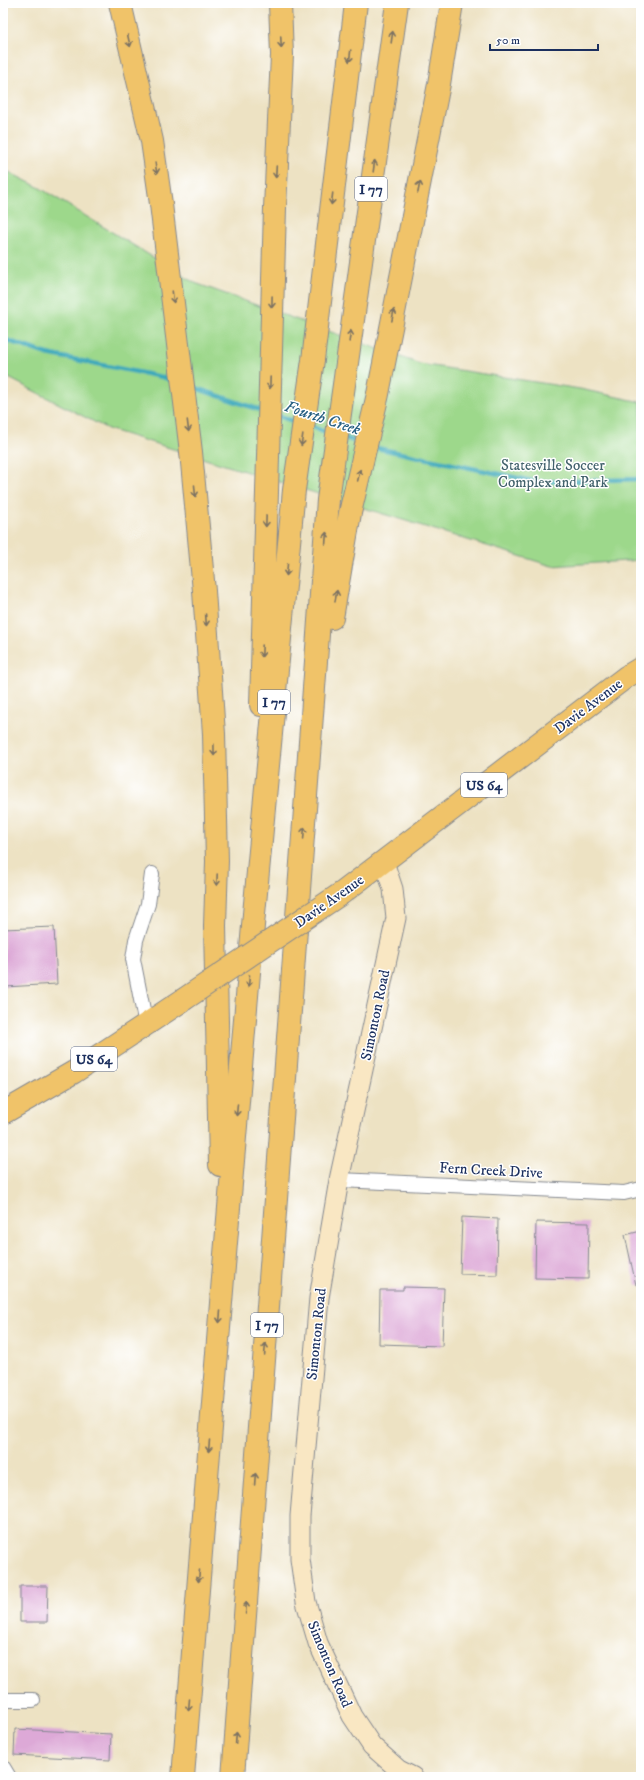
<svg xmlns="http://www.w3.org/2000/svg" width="644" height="1780" viewBox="0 0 644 1780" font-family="'IM FELL DW Pica',serif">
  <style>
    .park { fill: #9dd88b; stroke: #5c8474 }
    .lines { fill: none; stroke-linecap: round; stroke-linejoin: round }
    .stream { stroke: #3ca9bb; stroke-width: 4.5 }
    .building { fill: #dda9d7 }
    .street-casing { stroke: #848890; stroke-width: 16 }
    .secondary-casing { stroke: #848890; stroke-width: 21 }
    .primary-casing { stroke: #848890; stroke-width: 24 }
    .highway-casing { stroke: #848890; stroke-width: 24 }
    .street { stroke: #fff; stroke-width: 14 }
    .secondary { stroke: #f9e7c3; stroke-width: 19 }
    .primary { stroke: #f0c369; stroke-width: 22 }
    .highway { stroke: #f0c369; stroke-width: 22 }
    .primary-bridge-casing { stroke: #848890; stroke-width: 24; stroke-linecap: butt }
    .primary-bridge { stroke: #f0c369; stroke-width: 22 }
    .oneway { stroke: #7b7263 }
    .labels { text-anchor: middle; stroke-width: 3; stroke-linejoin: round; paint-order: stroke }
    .shield { fill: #fff; stroke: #5f6d8e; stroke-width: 1 }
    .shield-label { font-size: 14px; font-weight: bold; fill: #1b2f5e }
    .park-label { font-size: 15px; fill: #42626c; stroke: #fff }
    .street-label { font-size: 15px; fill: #1b2f5e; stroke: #fff }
    .water-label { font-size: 16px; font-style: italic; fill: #286083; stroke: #fff }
  </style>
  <rect width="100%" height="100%" fill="#fff"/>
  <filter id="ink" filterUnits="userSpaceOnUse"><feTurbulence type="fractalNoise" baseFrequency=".025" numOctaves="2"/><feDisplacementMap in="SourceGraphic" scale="8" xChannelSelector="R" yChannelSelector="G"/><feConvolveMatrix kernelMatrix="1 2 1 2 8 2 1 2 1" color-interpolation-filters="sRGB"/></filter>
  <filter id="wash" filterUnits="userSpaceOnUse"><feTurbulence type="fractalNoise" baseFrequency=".012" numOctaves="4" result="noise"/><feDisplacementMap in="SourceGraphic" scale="16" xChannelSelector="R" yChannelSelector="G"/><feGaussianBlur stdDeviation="0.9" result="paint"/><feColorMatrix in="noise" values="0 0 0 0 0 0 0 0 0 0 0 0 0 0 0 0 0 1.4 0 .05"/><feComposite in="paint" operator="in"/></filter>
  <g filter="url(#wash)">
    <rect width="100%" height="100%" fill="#ede2c3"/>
    <!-- park -->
    <path class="park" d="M3 169 40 188 195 283 420 364 580 389 641 402V560L552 566 108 429 3 375Z"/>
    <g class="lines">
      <!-- stream -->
      <path class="stream" d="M3 339 47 354 162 377 176 382
        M190 386 263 411
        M276 415 299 423
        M310 426 331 434
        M342 437 360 443
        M372 447 537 482 641 479"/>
    </g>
    <g id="blocks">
      <!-- building -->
      <path class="building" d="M54 927 57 984 5 987 3 929Z
        M462 1217 498 1219 497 1275 460 1274Z
        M536 1222 589 1223 588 1279 535 1278Z
        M641 1231V1285H636L625 1235Z
        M403 1287 444 1288 442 1346 379 1344 380 1290H403Z
        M20 1586H48L47 1622H20Z
        M15 1729 111 1734 110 1760 14 1755Z"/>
    </g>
  </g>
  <g filter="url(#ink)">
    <use href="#blocks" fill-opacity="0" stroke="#848890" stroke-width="1"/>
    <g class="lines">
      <!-- street casing -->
      <g class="street-casing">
        <path id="street" d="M146 1025 133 959 136 940 148 904 152 874
          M339 1180 624 1193 641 1189
          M3 1700H33
          M3 1767 9 1777"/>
      </g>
      <!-- secondary casing -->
      <g class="secondary-casing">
        <path id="secondary" d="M384 862 393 889 396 918 339 1180 319 1298 300 1516V1559L306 1602 318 1643 352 1716 372 1746 399 1770 413 1777"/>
      </g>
      <!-- primary casing -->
      <g class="primary-casing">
        <path id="primary" d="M342 893 626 677 641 668
          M3 1113 74 1072 183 1000"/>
      </g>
      <!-- highway casing -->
      <g class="highway-casing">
        <path id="highway" d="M120 3 152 141 161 204 191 452 204 591 214 734 217 861 215 926 220 1165
          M332 618 350 513 378 394 439 84 452 3
          M261 705 275 208 282 55 280 3
          M183 1777 223 1278 254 914 294 490 313 360 356 3
          M233 1777 328 500 397 3"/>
      </g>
      <!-- street -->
      <use href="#street" class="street"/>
      <!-- secondary -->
      <use href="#secondary" class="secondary"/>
      <!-- primary -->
      <use href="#primary" class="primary"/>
      <!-- highway -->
      <use href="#highway" class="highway"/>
      <!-- primary-bridge casing -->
      <g class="primary-bridge-casing">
        <path id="primary-bridge" d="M183 1000 342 893"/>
      </g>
      <!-- primary-bridge -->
      <use href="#primary-bridge" class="primary-bridge"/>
    </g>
    <!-- one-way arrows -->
    <defs><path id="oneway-shaft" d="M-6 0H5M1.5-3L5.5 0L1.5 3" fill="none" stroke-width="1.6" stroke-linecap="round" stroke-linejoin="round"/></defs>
    <g class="oneway">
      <use href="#oneway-shaft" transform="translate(392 37) rotate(-82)"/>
      <use href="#oneway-shaft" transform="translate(129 41) rotate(77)"/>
      <use href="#oneway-shaft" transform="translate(281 42) rotate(87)"/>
      <use href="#oneway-shaft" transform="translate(350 56) rotate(97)"/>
      <use href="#oneway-shaft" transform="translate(374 166) rotate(-82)"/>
      <use href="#oneway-shaft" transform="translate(156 168) rotate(81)"/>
      <use href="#oneway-shaft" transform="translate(276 172) rotate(93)"/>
      <use href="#oneway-shaft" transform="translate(419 187) rotate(-79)"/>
      <use href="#oneway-shaft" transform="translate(332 199) rotate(97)"/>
      <use href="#oneway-shaft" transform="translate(173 297) rotate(83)"/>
      <use href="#oneway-shaft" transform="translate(272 302) rotate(91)"/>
      <use href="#oneway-shaft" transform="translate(393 315) rotate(-79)"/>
      <use href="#oneway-shaft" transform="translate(350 336) rotate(-82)"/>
      <use href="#oneway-shaft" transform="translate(270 383) rotate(92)"/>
      <use href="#oneway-shaft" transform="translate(188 426) rotate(83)"/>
      <use href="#oneway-shaft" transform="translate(302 440) rotate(98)"/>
      <use href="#oneway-shaft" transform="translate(359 475) rotate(-77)"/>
      <use href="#oneway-shaft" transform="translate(195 491) rotate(85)"/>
      <use href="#oneway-shaft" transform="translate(266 521) rotate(92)"/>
      <use href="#oneway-shaft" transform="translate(326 538) rotate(-86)"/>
      <use href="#oneway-shaft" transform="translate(287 570) rotate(95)"/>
      <use href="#oneway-shaft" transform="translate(336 596) rotate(-80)"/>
      <use href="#oneway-shaft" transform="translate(206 620) rotate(86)"/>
      <use href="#oneway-shaft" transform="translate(262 651) rotate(92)"/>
      <use href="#oneway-shaft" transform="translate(214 750) rotate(89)"/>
      <use href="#oneway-shaft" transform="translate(304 833) rotate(-86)"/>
      <use href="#oneway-shaft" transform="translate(217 880) rotate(92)"/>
      <use href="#oneway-shaft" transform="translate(249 981) rotate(95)"/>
      <use href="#oneway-shaft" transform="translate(237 1110) rotate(95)"/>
      <use href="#oneway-shaft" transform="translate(220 1317) rotate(95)"/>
      <use href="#oneway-shaft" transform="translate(265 1349) rotate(-86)"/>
      <use href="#oneway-shaft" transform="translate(209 1446) rotate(95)"/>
      <use href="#oneway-shaft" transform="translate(255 1479) rotate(-86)"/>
      <use href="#oneway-shaft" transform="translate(199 1576) rotate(95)"/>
      <use href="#oneway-shaft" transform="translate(246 1608) rotate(-86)"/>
      <use href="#oneway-shaft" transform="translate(189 1705) rotate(95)"/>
      <use href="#oneway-shaft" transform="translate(236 1738) rotate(-86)"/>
    </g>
  </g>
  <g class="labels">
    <!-- shield labels -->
    <g class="shield">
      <rect x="355" y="177" width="32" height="24" rx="3"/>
      <rect x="258" y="690" width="32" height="24" rx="3"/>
      <rect x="461" y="773" width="46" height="24" rx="3"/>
      <rect x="71" y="1047" width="46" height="24" rx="3"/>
      <rect x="251" y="1313" width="32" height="24" rx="3"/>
    </g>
    <g class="shield-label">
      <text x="371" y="194">I 77</text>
      <text x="274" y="707">I 77</text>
      <text x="484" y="790">US 64</text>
      <text x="94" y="1064">US 64</text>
      <text x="267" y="1330">I 77</text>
    </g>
    <!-- park labels -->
    <g class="park-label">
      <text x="553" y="470">Statesville Soccer<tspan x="553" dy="17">Complex and Park</tspan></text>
    </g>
    <!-- street labels -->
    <g class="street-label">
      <text transform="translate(588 706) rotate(-37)" y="5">Davie Avenue</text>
      <text transform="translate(329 901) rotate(-35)" y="5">Davie Avenue</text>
      <text transform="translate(375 1015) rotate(-78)" y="5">Simonton Road</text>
      <text transform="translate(491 1170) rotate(3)" y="5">Fern Creek Drive</text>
      <text transform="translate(316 1334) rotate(-84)" y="5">Simonton Road</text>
      <text transform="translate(330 1664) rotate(67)" y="5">Simonton Road</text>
    </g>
    <!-- water labels -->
    <g class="water-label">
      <text transform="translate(323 417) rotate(18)" y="6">Fourth Creek</text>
    </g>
  </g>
  <!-- margin -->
  <rect width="644" height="1780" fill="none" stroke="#fff" stroke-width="16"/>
  <!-- scale -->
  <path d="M490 44v6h108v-6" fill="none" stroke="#1b2f5e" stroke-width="2"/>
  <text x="496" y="44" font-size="12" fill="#1b2f5e" stroke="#ffffff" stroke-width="3" paint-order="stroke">50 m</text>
</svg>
